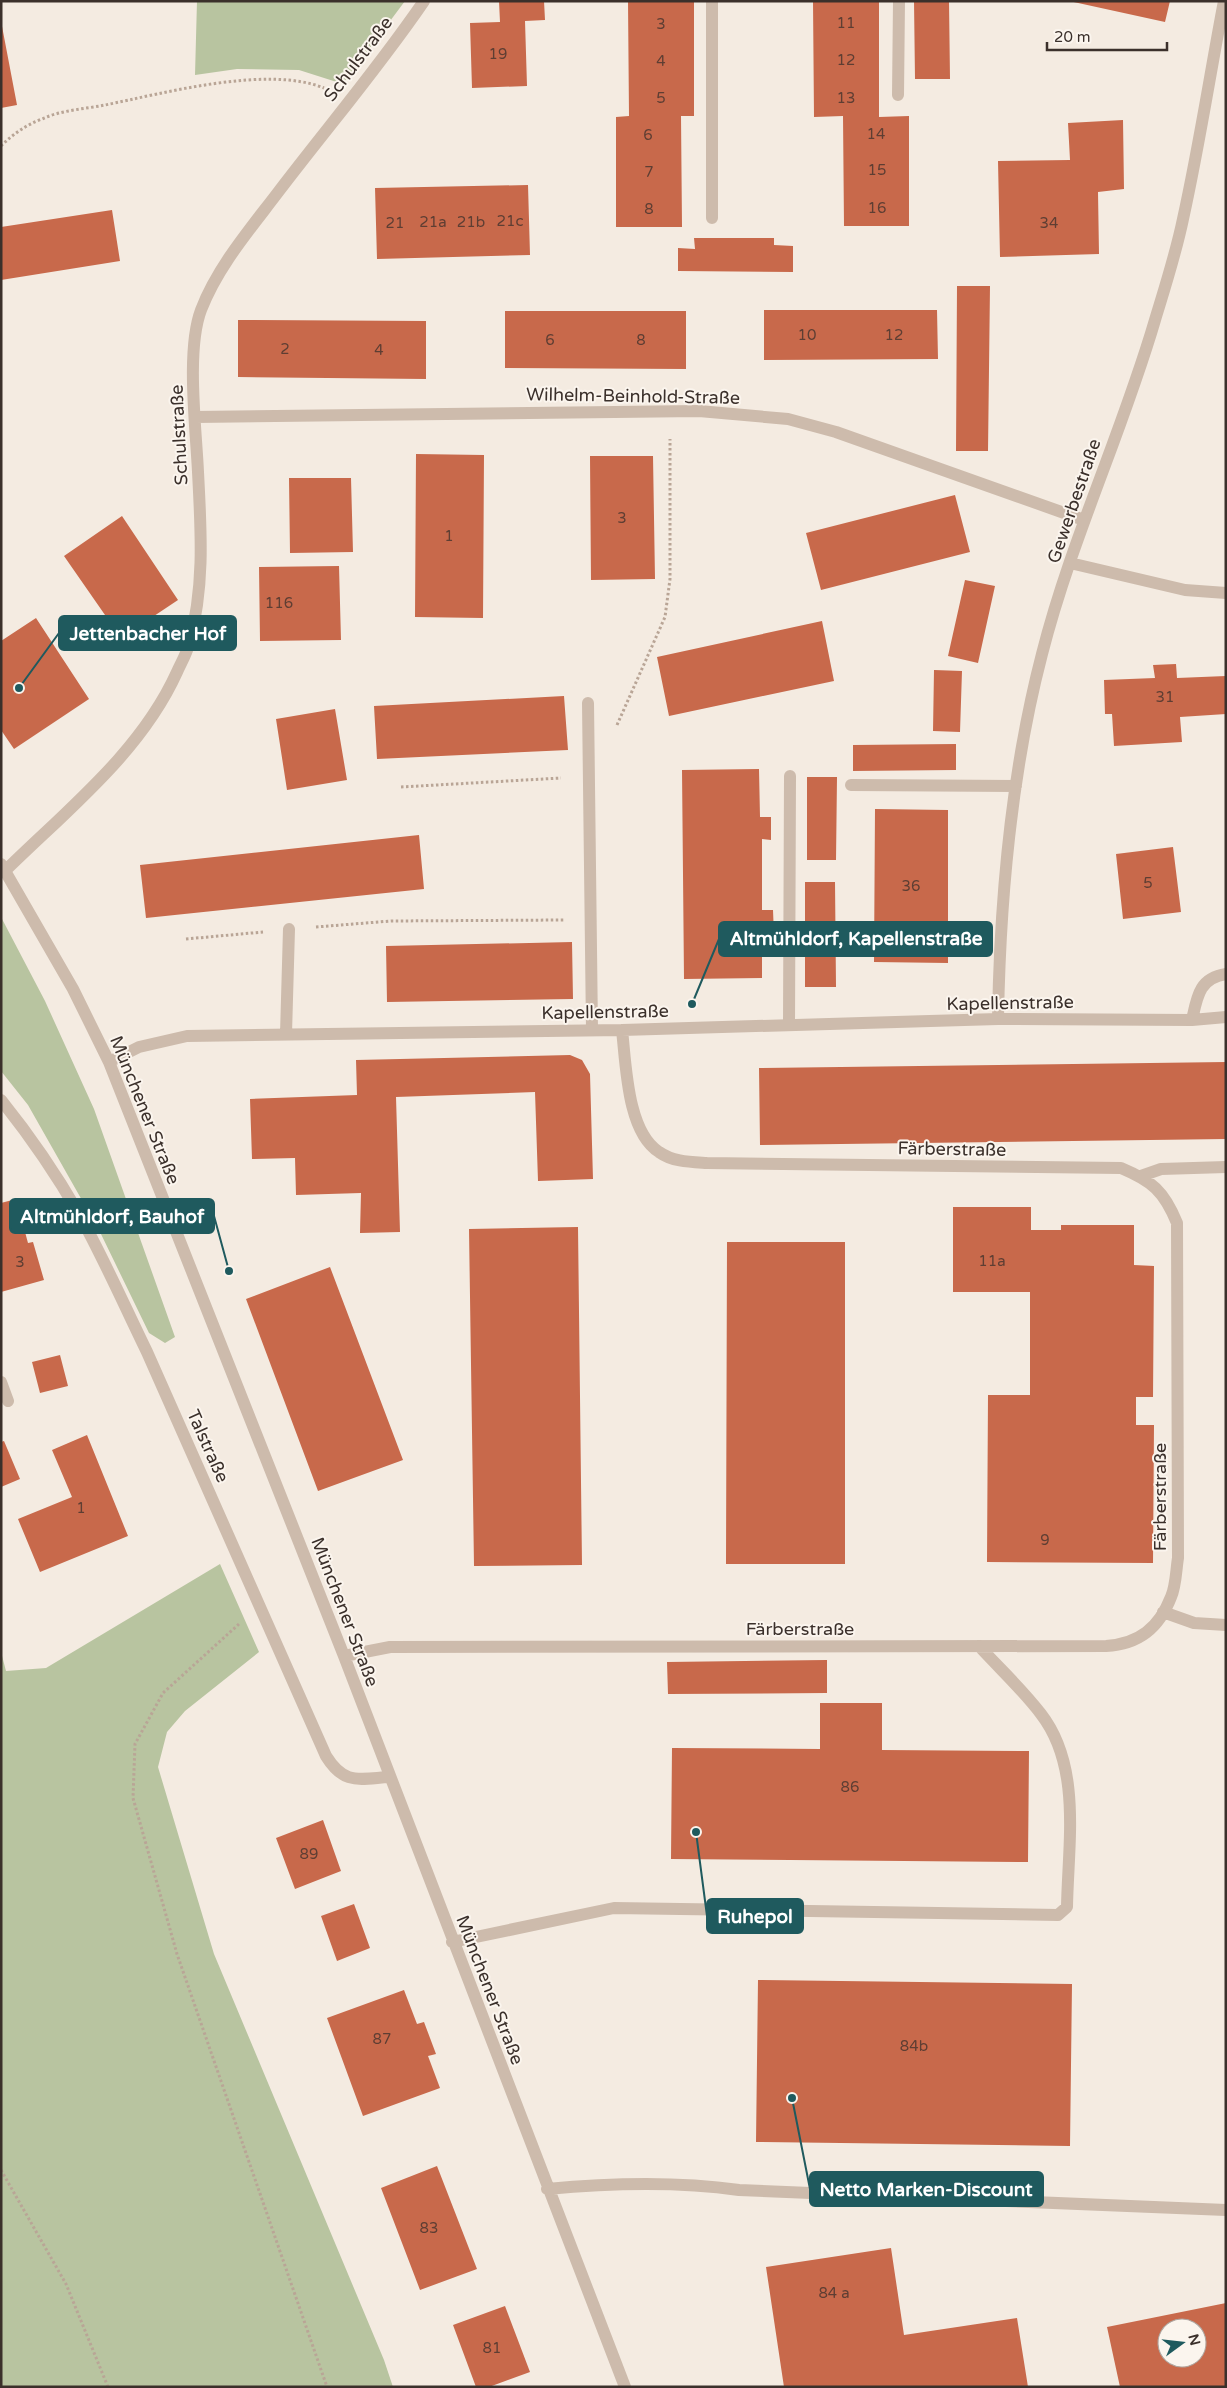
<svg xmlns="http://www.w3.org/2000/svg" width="1227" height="2388" viewBox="0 0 1227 2388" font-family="'Varela Round',sans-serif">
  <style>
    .green { fill: #b8c4a0 }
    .building { fill: #c8694b; fill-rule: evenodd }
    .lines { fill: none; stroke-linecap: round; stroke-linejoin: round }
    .path { stroke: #b9a596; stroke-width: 3; stroke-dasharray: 2.5 2.5; stroke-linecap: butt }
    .minor { stroke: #cdbbac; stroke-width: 12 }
    .labels { text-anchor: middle; stroke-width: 4; stroke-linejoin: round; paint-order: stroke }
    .number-label { font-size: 15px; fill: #5e3e33 }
    .street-label { font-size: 18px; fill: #3b302b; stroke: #fbf5ee }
    .leader { fill: none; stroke: #1f5a5e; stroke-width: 2 }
    .callout-dot { fill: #1f5a5e; stroke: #fbf5ee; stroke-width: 2 }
    .callout { fill: #1f5a5e; stroke: #1f5a5e; stroke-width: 2 }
    .callout-label { font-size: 19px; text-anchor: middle; font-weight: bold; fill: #fff }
  </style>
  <rect width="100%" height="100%" fill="#f4ebe1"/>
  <!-- green -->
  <path class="green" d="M197 1H405L343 84 299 70 237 69 195 75Z
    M1 917 45 1001 94 1109 175 1337 165 1343 149 1333 100 1232 28 1105 1 1071Z
    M220 1564 259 1652 185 1711 167 1732 158 1767 214 1954 384 2360 393 2387H1V1652L6 1671 46 1668Z"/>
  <!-- building -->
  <path class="building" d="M499 1H544L545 20 525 21 527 86 472 88 470 23 500 22Z
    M628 1H694V116H681L682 227H616V117L629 116Z
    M813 1H879V117L909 116V226H844L843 116 814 117Z
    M914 1H949L950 79H915Z
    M1069 1H1170L1165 22Z
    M1 21 17 105 1 108Z
    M1123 120 1124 189 1098 192 1099 254 1000 257 998 161 1070 160 1068 123Z
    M528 185 530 255 377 259 375 188Z
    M112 210 120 261 1 280V227Z
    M694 238H774V245L793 246V272L678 271V248L695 249Z
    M957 286H990L988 451H956Z
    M764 310H937L938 359 764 360Z
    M505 311H686V369L505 368Z
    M238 320 426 321V379L238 377Z
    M416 454 484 455 483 618 415 617Z
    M590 456H653L655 579 591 580Z
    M289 478H351L353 552 290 553Z
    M955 495 970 552 821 590 806 533Z
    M122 516 178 600 121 638 64 556Z
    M339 566 341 640 260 641 259 567Z
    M965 580 995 586 978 663 948 656Z
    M36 618 89 699 14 749 1 730V641Z
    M822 621 834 681 669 716 657 657Z
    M1176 664 1177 678 1226 676V714L1180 717 1182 742 1114 746 1112 714H1105L1104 680 1155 678 1153 665Z
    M934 670 962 671 960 732 933 731Z
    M564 696 568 750 377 759 374 706Z
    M335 709 347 780 287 790 276 719Z
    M956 744V770L853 771V745Z
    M759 769 760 817H771V840L762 839V910H773L774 935 762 936V978L684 979 682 770Z
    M807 777H837L836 860H807Z
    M875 809 948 810V963L874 962Z
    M419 835 424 889 146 918 140 865Z
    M1173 847 1181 912 1123 919 1116 854Z
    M805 882H835L836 987H805Z
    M572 942 573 999 387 1002 386 946Z
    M570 1055 582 1060 590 1074 593 1179 538 1181 535 1092 396 1097 400 1232 360 1233 361 1193 296 1195 295 1158 252 1159 250 1099 357 1095 356 1060Z
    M1226 1062V1139L760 1145 759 1068Z
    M16 1199 28 1243 33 1242 44 1280 1 1292V1203Z
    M953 1207H1031V1230H1061V1225H1134V1265L1154 1266 1153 1397H1136V1425H1154L1153 1563 987 1562 988 1395H1030V1292H953Z
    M578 1227 582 1565 474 1566 469 1229Z
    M727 1242H845V1564H726Z
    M330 1267 403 1460 318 1491 246 1299Z
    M60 1355 68 1386 40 1393 32 1362Z
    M87 1435 128 1536 40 1572 18 1519 72 1497 52 1450Z
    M4 1441 20 1479 1 1487V1442Z
    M827 1660V1693L668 1694 667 1662Z
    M820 1703H882V1750L1029 1751 1028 1862 671 1859 672 1748 820 1749Z
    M323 1820 341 1871 295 1889 276 1838Z
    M354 1904 370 1948 337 1961 321 1916Z
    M758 1980 1072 1984 1070 2146 756 2142Z
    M404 1990 417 2024 424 2022 436 2054 428 2056 440 2088 363 2116 327 2018Z
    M437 2166 477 2269 420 2290 381 2188Z
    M891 2248 904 2335 1017 2318 1028 2387H784L766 2267Z
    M1226 2303V2387H1120L1107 2327ZM1167 2328H1197V2358H1167Z
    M505 2306 530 2372 489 2387H476L453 2325Z"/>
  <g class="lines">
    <!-- path -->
    <path class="path" d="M1 146C13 134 26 125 42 119 61 110 85 109 105 105 165 93 267 65 324 88
      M617 725 665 617 670 579V439
      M401 787 561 778
      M316 927 391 921 565 920
      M186 939 263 932
      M239 1624 163 1693 135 1744 133 1798 177 1954 327 2387
      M1 2170 66 2284 108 2387"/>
    <!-- minor -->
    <path class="minor" d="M898 95 899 1
      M712 218V1
      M195 417 699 411 788 419 836 432 1084 520
      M1070 563 1185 590 1226 593
      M588 703 592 1030
      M851 785 1016 786
      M1 864 73 989 109 1062 344 1656 625 2387
      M6 870C67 810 141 752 177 672 181 663 187 653 189 644 205 587 201 530 198 472 196 428 186 350 201 310 218 266 251 228 279 191 327 128 379 67 424 1
      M998 1019C1000 897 1011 773 1042 654 1071 540 1122 433 1155 320 1165 287 1176 253 1183 219 1199 147 1210 74 1224 1
      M1192 1020C1197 997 1199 978 1226 974
      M789 1025 790 776
      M286 1034 289 929
      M109 1062 139 1047 187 1036 622 1030 998 1019 1192 1020 1226 1017
      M1 1100C30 1136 56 1174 79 1214 104 1259 125 1307 147 1352L326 1756C344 1785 358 1779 389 1777
      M1141 1176 1161 1169 1226 1167
      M1 1382 8 1401
      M1163 1612 1194 1623 1226 1625
      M344 1656 390 1647 1106 1646C1139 1644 1159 1628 1171 1597 1176 1586 1176 1570 1178 1558L1177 1223C1164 1191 1152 1181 1121 1168L707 1163C690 1162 673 1162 659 1152 627 1132 626 1064 622 1030
      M452 1942 614 1908 1058 1915 1067 1907C1068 1844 1082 1767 1041 1714 1023 1690 1000 1669 979 1646
      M547 2189C611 2183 675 2181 739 2190L1226 2210"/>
  </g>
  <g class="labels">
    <!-- number labels -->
    <g class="number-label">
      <text x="846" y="28">11</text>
      <text x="661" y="29">3</text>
      <text x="498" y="59">19</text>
      <text x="846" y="65">12</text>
      <text x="661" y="66">4</text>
      <text x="661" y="103">5</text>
      <text x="846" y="103">13</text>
      <text x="876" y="139">14</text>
      <text x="648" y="140">6</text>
      <text x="877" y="175">15</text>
      <text x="649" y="177">7</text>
      <text x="877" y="213">16</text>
      <text x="649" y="214">8</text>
      <text x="510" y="226">21c</text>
      <text x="433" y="227">21a</text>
      <text x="471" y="227">21b</text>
      <text x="395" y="228">21</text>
      <text x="1049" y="228">34</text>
      <text x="807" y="340">10</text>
      <text x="894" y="340">12</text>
      <text x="550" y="345">6</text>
      <text x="641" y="345">8</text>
      <text x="285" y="354">2</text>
      <text x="379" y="355">4</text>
      <text x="622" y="523">3</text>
      <text x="449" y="541">1</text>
      <text x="279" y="608">116</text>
      <text x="1165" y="702">31</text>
      <text x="1148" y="888">5</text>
      <text x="911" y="891">36</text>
      <text x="992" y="1266">11a</text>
      <text x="20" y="1267">3</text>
      <text x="81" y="1513">1</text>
      <text x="1045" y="1545">9</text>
      <text x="850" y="1792">86</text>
      <text x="309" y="1859">89</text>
      <text x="382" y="2044">87</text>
      <text x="914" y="2051">84b</text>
      <text x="429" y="2233">83</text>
      <text x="834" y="2298">84 a</text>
      <text x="492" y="2353">81</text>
    </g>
    <!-- street labels -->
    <g class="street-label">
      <text transform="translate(358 59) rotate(-53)" y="6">Schulstraße</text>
      <text transform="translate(633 396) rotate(1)" y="6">Wilhelm-Beinhold-Straße</text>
      <text transform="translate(179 435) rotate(-93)" y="6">Schulstraße</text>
      <text transform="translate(1074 501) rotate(-71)" y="6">Gewerbestraße</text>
      <text transform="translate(1010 1003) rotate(-1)" y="6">Kapellenstraße</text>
      <text transform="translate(605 1012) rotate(-1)" y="6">Kapellenstraße</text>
      <text transform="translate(145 1110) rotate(68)" y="6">Münchener Straße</text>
      <text transform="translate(952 1149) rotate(1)" y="6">Färberstraße</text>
      <text transform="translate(208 1446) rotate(66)" y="6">Talstraße</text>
      <text transform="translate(1160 1497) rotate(-90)" y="6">Färberstraße</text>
      <text transform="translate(345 1612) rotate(69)" y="6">Münchener Straße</text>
      <text x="800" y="1635">Färberstraße</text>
      <text transform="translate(490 1990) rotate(69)" y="6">Münchener Straße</text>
    </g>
  </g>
  <!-- callouts -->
  <path class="leader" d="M19 688L59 633M692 1004L719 939M229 1271L214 1216M696 1832L707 1916M792 2098L810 2189"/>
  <g class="callout-dot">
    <circle cx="19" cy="688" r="5"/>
    <circle cx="692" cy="1004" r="5"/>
    <circle cx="229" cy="1271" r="5"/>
    <circle cx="696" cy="1832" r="5"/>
    <circle cx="792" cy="2098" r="5"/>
  </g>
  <g class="callout">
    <rect x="59" y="616" width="177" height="34" rx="5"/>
    <rect x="719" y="922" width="273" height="34" rx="5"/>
    <rect x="10" y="1199" width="204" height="34" rx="5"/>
    <rect x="707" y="1899" width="96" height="34" rx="5"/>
    <rect x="810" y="2172" width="233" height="34" rx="5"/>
  </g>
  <g class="callout-label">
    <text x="148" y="640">Jettenbacher Hof</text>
    <text x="856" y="945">Altmühldorf, Kapellenstraße</text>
    <text x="112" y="1223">Altmühldorf, Bauhof</text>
    <text x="755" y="1923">Ruhepol</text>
    <text x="926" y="2196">Netto Marken-Discount</text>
  </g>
  <!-- border -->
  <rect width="1227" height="2388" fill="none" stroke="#3b302b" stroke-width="5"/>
  <!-- north arrow -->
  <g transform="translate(1182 2343) rotate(75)"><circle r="24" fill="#fbf5ee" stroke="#aea6a0"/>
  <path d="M0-4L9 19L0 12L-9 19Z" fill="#1f5a5e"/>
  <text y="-8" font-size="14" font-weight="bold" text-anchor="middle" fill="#3b302b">N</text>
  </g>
  <!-- scale -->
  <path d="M1047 42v8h120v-8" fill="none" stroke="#3b302b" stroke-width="2.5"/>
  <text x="1054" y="42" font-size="15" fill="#3b302b" stroke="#fbf5ee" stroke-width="4" paint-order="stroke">20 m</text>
</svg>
